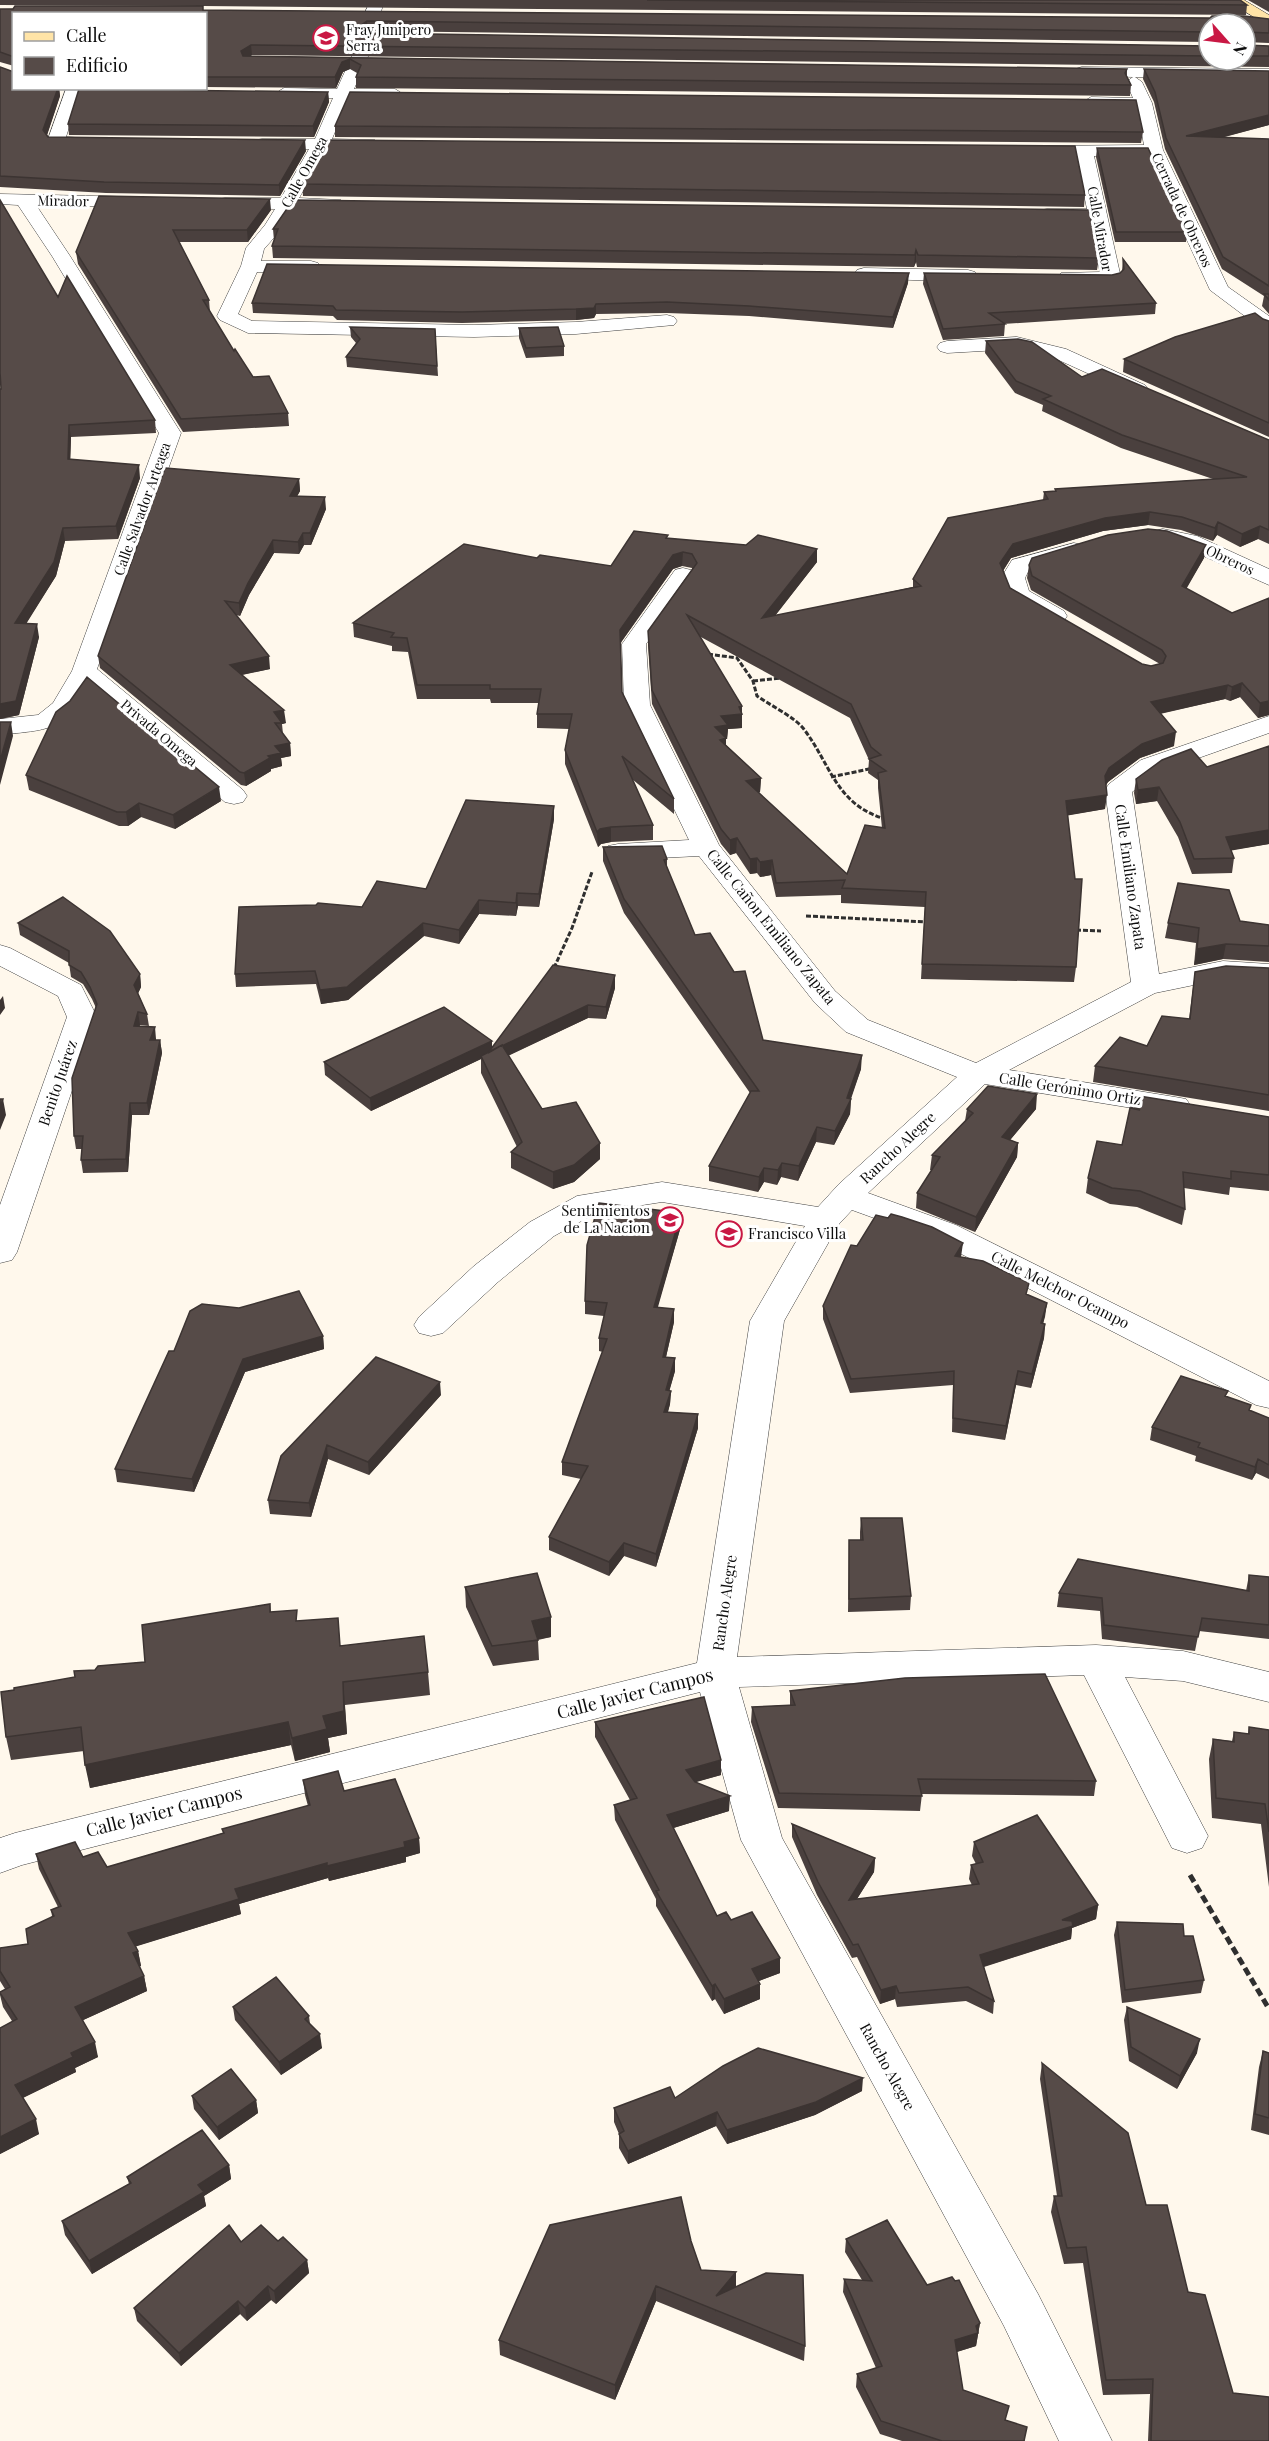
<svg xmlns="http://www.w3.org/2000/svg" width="1269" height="2441" viewBox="0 0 1269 2441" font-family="'Playfair Display',serif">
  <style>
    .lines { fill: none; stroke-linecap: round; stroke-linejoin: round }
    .minor-casing { stroke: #404040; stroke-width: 1 }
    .secondary-casing { stroke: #2f2f2f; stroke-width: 1 }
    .path-far1 { stroke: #2f2f2f; stroke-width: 3; stroke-dasharray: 5 2; stroke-linecap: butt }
    .path { stroke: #2f2f2f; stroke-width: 5; stroke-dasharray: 8 4; stroke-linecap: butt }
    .minor { fill: #fff; fill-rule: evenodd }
    .secondary { fill: #ffe4a7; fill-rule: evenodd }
    .wall { fill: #4a403e; fill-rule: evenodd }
    .shaded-wall { fill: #3c3432 }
    .building { fill: #564b48; stroke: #3c3432; stroke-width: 1.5; fill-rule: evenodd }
    .labels { text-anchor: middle; stroke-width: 6; stroke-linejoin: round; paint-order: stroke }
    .far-poi-label { font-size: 14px; fill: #0d0d0d; stroke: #fff; text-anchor: start }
    .far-street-label { font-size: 14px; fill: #0d0d0d; stroke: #fff }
    .street-label { font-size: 15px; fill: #0d0d0d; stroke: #fff }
    .poi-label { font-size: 15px; fill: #0d0d0d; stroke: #fff; text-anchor: end }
    .near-street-label { font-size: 18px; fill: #0d0d0d; stroke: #fff }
  </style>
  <rect width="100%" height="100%" fill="#fff8ec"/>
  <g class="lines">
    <!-- minor casing -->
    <g class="minor-casing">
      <path id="minor" d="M371 0H385L380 14 376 38 354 89H395L403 94 395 99 349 98 332 139 375 140 378 144 375 148 369 149H327L299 198 341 200 344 204 341 208 335 209H293L279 232 264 249 261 261H311L318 263 320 267 318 271 311 273 257 272 238 314 252 321 474 325 576 322 667 315 674 317 677 321 674 325 576 334 474 337 248 333 220 320 217 316 241 266 246 248 265 225 275 209 225 208 219 207 216 203 219 199 225 198H281L309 149H262L256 148 253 144 256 140 262 139H315L333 98H284L276 93 284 88 337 89 360 38 364 14Z
        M1082 67 1269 69V79L1135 77 1142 82 1152 103 1163 150 1228 287 1269 316V331L1262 329 1210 290 1148 155 1094 156 1121 278 1118 282 1111 284 1061 281 1058 277 1061 273 1100 272 1090 220 1047 219 1041 218 1038 214 1041 210 1047 209H1087L1076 156H1033L1027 155 1024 151 1027 147 1033 146 1144 145 1137 108 1091 107 1083 102 1091 97 1133 98 1126 82 1133 77 1076 75 1074 72 1076 69Z
        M66 89H78L80 92 66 137 102 139 105 143 102 147H56L50 146 47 142Z
        M0 194 140 197 146 198 149 202 146 206 140 207 36 205 70 256 181 433 97 669 243 790 247 796 243 802 234 804 225 802 88 687C62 733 49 729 0 735V719L38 715 53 703 72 671 159 433 52 256 18 205 0 204Z
        M864 268 968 270 975 272 978 276 975 280 968 282 857 278 854 274 857 270Z
        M1017 337 1066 349 1145 385 1148 389 1145 393 1138 395 1131 393 1052 357 1017 349 947 353 940 351 937 347 940 343 947 341Z
        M1163 529 1197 536 1269 569V585L1183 547 1155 541 1152 536 1155 531Z
        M1074 543 1082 545 1086 550 1082 555 1029 570 1025 578 1029 591 1064 611 1067 616 1064 621 1055 623 1046 621 1010 600 1001 578 1012 560Z
        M683 568 691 570 695 575 646 644 650 705 719 845 835 991 868 1020 976 1063 1131 982 1105 790 1109 784 1141 760 1269 716V733L1159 772 1132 792 1159 974 1223 961 1269 964V982L1223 979 1155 993 1009 1070 1175 1097 1186 1099 1191 1106 1186 1113 1175 1115 985 1084 868 1193 956 1225 1269 1381V1408L1256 1405 932 1239 852 1210 839 1224 784 1321 737 1657 1096 1645 1183 1651 1269 1672V1702L1183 1681 1125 1677 1208 1836 1202 1848 1187 1853 1172 1848 1084 1675 739 1687 782 1838 1038 2294 1112 2441H1059L1004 2326 741 1840 700 1692 22 1865 0 1873V1838L15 1833 697 1663 750 1321 805 1226 662 1202 598 1212 554 1236 498 1282 443 1333 431 1336 419 1333 414 1325 419 1317 474 1266 530 1222 577 1196 662 1182 818 1207 839 1184 957 1077 846 1032 815 1003 699 856 618 860 608 858 604 852 608 846 618 844 689 840 624 705 622 644 675 570Z
        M0 945 10 948 81 985 97 1017 17 1252 12 1260 0 1263V1205L67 1017 58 996 0 966Z"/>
    </g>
    <!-- secondary casing -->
    <g class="secondary-casing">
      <path id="secondary" d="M1226 0H1244L1269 15V26Z"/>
    </g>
    <!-- path-far1 -->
    <path class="path-far1" d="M708 654 737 658 753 681 757 696C770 705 794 717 803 728 831 764 835 804 885 819
      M753 681 782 678
      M831 777 874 768
      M806 916 928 922
      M1076 930 1101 931
      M554 968 572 928 592 872"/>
    <!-- path -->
    <path class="path" d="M1190 1875 1269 2009"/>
    <!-- minor -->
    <use href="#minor" class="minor"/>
    <!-- secondary -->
    <use href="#secondary" class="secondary"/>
  </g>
  <!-- wall -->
  <path class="wall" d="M0 0H1240L1247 5 1246 15 203 6V10L1269 19V43L1245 42 1209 24V42L368 31 364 33 1209 46V60H1245V45L1269 46V67L252 55 250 56 1127 69V76L1131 85 1130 96 356 88V77L357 73 350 69 343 72 336 88 206 87V14H14V66L0 62V9L202 6 0 5Z
    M1248 0H1269V12Z
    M0 67 14 88H59L60 96 47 135 48 137 306 151 280 196 106 193 0 187Z
    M1144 69 1269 71V125L1221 138 1269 139V314L1262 306 1264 296 1222 269 1165 149 1154 102 1143 79Z
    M328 92 329 102 314 137 69 135 68 124Z
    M335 126 1143 132 1141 143 335 137Z
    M1097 148 1187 232 1186 242H1115L1096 157Z
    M302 184 1085 195 1084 207 303 196Z
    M99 196 271 210 248 242H179L209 300 210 312 234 351 253 377 288 413 289 426 183 432 78 264 76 252Z
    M293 200 1099 258 1097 270 917 267 916 262 914 267 273 258 272 246 274 241 273 229Z
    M1123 259 1156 303 1155 314 1003 324H1005L1004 336 943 340 923 284 924 273 1112 275 1120 273 1122 271Z
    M908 283 893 328 749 316 667 313 596 314 594 318 576 320 462 323 337 320 333 316 253 313 252 303Z
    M58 297 155 420 156 433 71 437 70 459 140 478 118 539 65 541 56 576 26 623 39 637 19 715 0 719V389H1Z
    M1263 319 1269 321V437L1123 372 1124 359Z
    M350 327 435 329 438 376 347 367 346 357 356 343 351 337Z
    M519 328 564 346V356L526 358 519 338Z
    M986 341 1082 377 1269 440V544L1258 539 1240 547 1217 535 1213 541 1181 530 1148 525 1103 531 1011 558 1003 571 1010 588 1142 664 1151 666 1160 664 1031 590 1027 578 1029 565 1206 545 1204 558 1186 588 1269 715 1258 718 1240 697 1230 701 1225 699 1160 714 1174 746 1140 758 1108 782 1106 785 1105 809 1068 815 1076 967 1074 982 921 979 925 907 841 903V895L776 897 771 875 760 877 757 873 750 874 736 853 730 855 721 844 652 704 648 645V631L692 569V568L682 566 673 569 620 643 622 692 674 799V814L632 779 653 825V840L611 842 601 844 598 847 565 764V750L569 729 537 728V714L539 703H491L490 699H417L408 652 392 651V646L354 637 353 623 537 558 611 566 668 539 817 562 775 616 913 587V579L1043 500 1044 492 1055 491V489L1213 479 1121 448 1042 411 1043 405 1015 393 985 353ZM699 636 850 718 869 760 868 773 878 780V788L882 828 847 874 758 793 760 792 761 778 726 745V739H727L728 729 742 728V706Z
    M299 479 300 491 297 496 326 509 311 545H304L299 554 274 553 249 595 240 616 236 615 270 669 242 675 286 723 282 724 283 734 290 743 291 756 281 758 282 766 271 769V771L246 786 241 785 100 668 98 656Z
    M1269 746V844L1231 850 1234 858 1232 873 1192 874 1178 837 1157 801 1136 804 1134 793 1136 779 1207 767Z
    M26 775 221 801 175 829 141 817 128 826H119L29 790Z
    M554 806V819L539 907 518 906 516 916 479 914 459 944 424 936 348 1000 321 1004 316 984 236 987 235 974 362 907 426 889Z
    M603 847 667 859V868L695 935 763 1040 861 1069 851 1099 850 1114 834 1145 816 1142 798 1181 781 1177 777 1185 764 1182 758 1192 709 1181V1166L750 1093 624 913 603 861Z
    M1240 921 1269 925V962L1223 959 1194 965 1196 943 1165 938 1168 923Z
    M18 923 140 974 141 987 138 993 147 1014 149 1026 140 1025 139 1026 156 1039V1040H160L162 1053 149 1115H132L128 1172 83 1173 81 1160 82 1149H76L74 1136 96 1008 92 999 83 984 71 977 69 963 20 935Z
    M1269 968V1111L1093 1082 1095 1066 1147 1046 1189 1019 1195 972Z
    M615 975V988L606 1019 588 1018 508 1056 542 1109 600 1159 574 1182 553 1189 511 1168V1152L517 1147 481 1073V1059L371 1111 325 1075 324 1062 492 1047Z
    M1133 1095 1269 1117V1191L1230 1187 1229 1195 1184 1188 1185 1209 1182 1225 1137 1207 1110 1204 1086 1193 1088 1178 1122 1145Z
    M967 1109H1036L1010 1140 1018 1143 1017 1157 975 1232 916 1208 917 1193 932 1170H930L932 1155 965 1121Z
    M681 1213V1226L657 1308 674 1322 666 1357 675 1371 669 1391H671L670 1404 668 1412 698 1414V1428L656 1567 624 1556 609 1576 549 1550V1537L581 1479 562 1475V1462L603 1352 599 1351V1338L604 1316 585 1314V1301Z
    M961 1257 1027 1295 1047 1303 1043 1324H1045L1044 1338 1031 1388 1016 1385 1005 1440 952 1432 953 1385 850 1393 823 1319V1306Z
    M323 1336 324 1349 245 1372 194 1492 117 1482 115 1469 174 1351Z
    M441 1395 369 1475 328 1459 311 1517 270 1514 268 1500 281 1456Z
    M1227 1396 1250 1411 1269 1418V1479L1256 1473 1252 1480 1195 1461 1196 1456 1150 1440 1152 1427Z
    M861 1518 911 1596 910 1610 848 1612 849 1540H860V1532Z
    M1249 1575 1269 1577V1639L1199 1631 1195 1651 1102 1639 1100 1611 1057 1607 1059 1593 1246 1591Z
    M465 1587 551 1637 538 1640 539 1660 493 1666 466 1607Z
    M270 1604 271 1612 298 1621 340 1646 428 1672 430 1695 345 1705 347 1734 328 1738 330 1752 295 1761 291 1745 90 1788 84 1751 11 1760 6 1737 75 1677 95 1670 145 1662Z
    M790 1691 1096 1781 1094 1796 922 1794 920 1811 778 1808 751 1722 752 1707 790 1705Z
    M595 1722 721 1775 695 1782 729 1811 673 1828 717 1916 731 1920 780 1973 759 1981 760 1999 724 2014 715 1999 712 2001 656 1906V1899L615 1820 614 1805 630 1800 595 1737Z
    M1249 1727 1269 1730V1887L1261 1824 1212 1818 1209 1759 1213 1739 1232 1741 1234 1732 1248 1734Z
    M303 1780 344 1791 419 1838 420 1853 406 1857V1862L329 1881 328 1878 239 1904 241 1914 136 1946 138 1951 141 1966H139L144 1976 147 1991 83 2020 98 2057 75 2068 76 2072 23 2098 39 2134 0 2154 12 2021 3 2007 0 1995V1992L5 1989 0 1981V1948L28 1944 52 1916 51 1910 58 1907 39 1869 36 1854 83 1857 107 1867 223 1833 222 1829 308 1806 305 1795Z
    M792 1824 875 1858 874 1872 857 1899 972 1885 969 1879 971 1865 976 1864 972 1856 974 1842 1098 1905 1096 1919 1072 1928 1071 1939 984 1967 994 2001 993 2014 966 2001 897 2007 895 1999 880 2004 857 1957 852 1958 817 1895 792 1837Z
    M1117 1922 1184 1936 1204 1980 1201 1993 1122 2003 1114 1935Z
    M233 2007 309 2016 310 2024 322 2048 281 2075 235 2020Z
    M1127 2007 1197 2053 1177 2089 1129 2061 1124 2020Z
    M1263 2051 1269 2053V2135L1251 2130 1259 2067Z
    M1042 2063 1146 2205 1188 2292 1233 2393 1269 2441H1148L1150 2394 1103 2395 1083 2263 1064 2264 1051 2212 1054 2196H1057L1040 2079Z
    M862 2091 815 2115 727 2144 716 2126 628 2164 619 2148V2134L614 2122V2108L675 2098Z
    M192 2096 256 2100 258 2113 219 2140 194 2109Z
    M229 2165 231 2179 204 2196 206 2206 92 2274 65 2235 62 2221 129 2184 127 2177Z
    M846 2239 927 2285 980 2323 976 2346 957 2352 963 2390 1006 2421 1025 2441H902L880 2434 856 2387 857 2374 876 2368 843 2292 844 2279 862 2280 845 2252Z
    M278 2241 307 2260 309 2273 276 2304 271 2300 247 2321 240 2314 181 2366 137 2321 134 2308 241 2242Z
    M691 2241 701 2270 736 2287 805 2346 804 2361 656 2301 615 2400 500 2355 499 2340Z"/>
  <!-- shaded-wall -->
  <path class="shaded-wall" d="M367 21 368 31 358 38 357 28Z
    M251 45 252 55 242 62 241 51Z
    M350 59V69L343 72 336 88 335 77 342 62Z
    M58 88H59L60 96 45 141 43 130Z
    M328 92 329 102 314 137 313 126Z
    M1269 115V125L1185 147 1186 136Z
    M305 140 306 151 280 196 279 185Z
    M270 199 271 210 248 242 247 230Z
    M916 250V262L914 267 915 255Z
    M909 273 908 283 893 328V317Z
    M596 304V314L594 318 576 320V309Z
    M69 425 71 437 70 472 68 459Z
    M139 465 140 478 118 539 116 526Z
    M299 479 300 491 291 508 290 496Z
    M325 497 326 509 311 545 310 533Z
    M1150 512 1148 525 1103 531 1011 558 999 577 1000 563 1013 544 1105 518Z
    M1218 522 1217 535 1213 541 1215 528Z
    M1260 526 1258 539 1240 547 1242 534Z
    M63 528 65 541 56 576 18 637 15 623Z
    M303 533 304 545 299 554 298 542Z
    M273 540 274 553 249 595 240 616 239 603 248 583Z
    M1206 545 1204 558 1180 600 1182 586Z
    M817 549V562L762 632V618Z
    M683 552 682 566 673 569 620 644V630L673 555Z
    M37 624 39 637 19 715 0 719V704Z
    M269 656 270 669 231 677 230 665Z
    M1242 683 1240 697 1230 701 1232 687Z
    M1228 685 1225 699 1149 716 1151 702Z
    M1269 701V715L1258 718 1260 703Z
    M742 706V728L728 729 727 739H726V753L715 727 721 716 739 707Z
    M284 710 286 723 282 724 274 712Z
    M11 722 13 736 0 785V761Z
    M1176 732 1174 746 1140 758 1108 782 1103 790 1105 776 1109 768 1142 744Z
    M290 743 291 756 281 758 282 766 271 769V771L246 786 244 773 268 756 275 746Z
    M761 778 760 792 745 796 746 781Z
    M219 787 221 801 175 829 173 815Z
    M1159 787 1157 801 1136 804 1138 790Z
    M1107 795 1105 809 1065 816 1066 801Z
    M139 803 141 817 128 826 126 812Z
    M554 806V819L539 907V894Z
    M611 827V842L601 844 598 847 597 832 600 829Z
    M1269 830V844L1223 852 1226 837Z
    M737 838 736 853 730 855V840Z
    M757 858V873L750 874V859Z
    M772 860 771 875 760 877V862Z
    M517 893 518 906 516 916V903Z
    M479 900V914L459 944V930Z
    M423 923 424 936 348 1000 321 1004 320 990Z
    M1226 944 1223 959 1194 965 1197 949Z
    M140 974 141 987 136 998 134 985Z
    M615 975V988L606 1019V1007Z
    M3 996 5 1008 0 1015V1000Z
    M588 1005V1018L488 1065 481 1056V1059L371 1111 370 1098 492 1041V1050Z
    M138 1012 140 1025 135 1039 134 1026Z
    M155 1027 156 1039 152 1053 150 1040Z
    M160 1040 162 1053 149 1115 147 1103Z
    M862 1055 861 1069 850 1100 851 1099 850 1114 834 1145 835 1131Z
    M1037 1094 1036 1109 1001 1151 1002 1137Z
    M3 1099 6 1115 0 1130V1107Z
    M130 1103 132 1115 128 1172 126 1159Z
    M817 1127 816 1142 798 1181 799 1166Z
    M600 1143V1159L574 1182 553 1189V1172Z
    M1018 1143 1017 1157 975 1232 976 1217Z
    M782 1163 781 1177 777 1185 778 1170Z
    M764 1168V1182L758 1192 759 1177Z
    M681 1213V1226L654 1321V1307Z
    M963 1243 961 1257 954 1270 955 1256Z
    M1047 1303 1045 1317 1039 1337 1041 1323Z
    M674 1309V1322L663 1370V1357Z
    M1045 1324 1044 1338 1031 1388 1032 1374Z
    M323 1336 324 1349 245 1372 194 1492 192 1479 243 1359Z
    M675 1358V1371L666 1403V1390Z
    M1018 1371 1016 1385 1005 1440 1006 1426Z
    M440 1382 441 1395 369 1475 368 1462Z
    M671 1391 670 1404 664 1425V1412Z
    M698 1414V1428L656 1567V1554Z
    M327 1445 328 1459 311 1517 309 1503Z
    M1258 1459 1256 1473 1252 1480 1255 1467Z
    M624 1543V1556L609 1576V1562Z
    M551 1617V1637L533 1640 532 1621Z
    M343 1682 347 1734 328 1738 330 1752 295 1761 292 1738 323 1716Z
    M288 1722 291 1745 90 1788 85 1765Z
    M721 1760V1775L686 1785V1770Z
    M730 1796 729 1811 667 1830V1815Z
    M419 1838 420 1853 406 1857V1862L329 1881 327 1866Z
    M875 1858 874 1872 848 1913 849 1900Z
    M327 1863 328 1878 239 1904 241 1914 131 1948 128 1933 235 1889Z
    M1098 1905 1096 1919 1072 1928 1071 1939 979 1968 980 1955Z
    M138 1951 141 1966 136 1968 133 1953Z
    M780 1958V1973L751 1984 752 1969Z
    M144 1976 147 1991 79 2022 75 2007Z
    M715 1984V1999L712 2001V1986Z
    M760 1984V1999L724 2014V1999Z
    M896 1986 895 1999 880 2004 881 1990Z
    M320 2034 322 2048 281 2075 279 2062Z
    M1200 2039 1197 2053 1177 2089 1180 2076Z
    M95 2042 98 2057 75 2068 76 2072 18 2100 15 2085 71 2053Z
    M863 2078 862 2091 815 2115 727 2144V2130Z
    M256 2100 258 2113 219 2140 217 2127Z
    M717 2112 716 2126 628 2164V2151Z
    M36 2119 39 2134 0 2154V2137Z
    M229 2165 231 2179 204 2196 206 2206 92 2274 89 2261 198 2185Z
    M307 2260 309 2273 276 2304 274 2291Z
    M736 2272V2287L715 2312 716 2296Z
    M268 2286 271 2300 247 2321 245 2308Z
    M656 2286V2301L615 2400V2385Z
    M238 2301 240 2314 181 2366 179 2353Z
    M980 2323 976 2346 953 2353 955 2340Z"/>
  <!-- building -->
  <path class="building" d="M647 0H1240L1247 5Z
    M15 6H203V10L1210 18 1212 16H1244L1269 19V33L1245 32V24H1209V32L367 21 357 28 362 33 1209 46V56L251 45 241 51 243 56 1127 69 1125 73 1131 85 356 77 361 65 350 59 342 62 335 77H206V14H14V57L0 52V9H13Z
    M1245 45 1269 46V56H1245Z
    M0 67 14 72V88H58L43 130 48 137 305 140 279 185 104 182 0 176Z
    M1144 69 1269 71V115L1186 136 1269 139V286L1223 257 1166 138 1155 92Z
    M79 89 328 92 313 126 68 124Z
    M350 92 1136 100 1143 132 335 126Z
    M328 140 1075 146 1085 195 302 184Z
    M1097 148H1148L1187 232H1116Z
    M99 196 270 199 247 230H173L209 300H203L234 351 235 349 253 377 269 376 288 413 181 419 76 252Z
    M0 200 58 297 67 276 155 420 69 425 68 459 139 465 116 526 63 528 54 562 15 623 37 624 16 701 0 704V389H1L0 371Z
    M293 200 1089 210 1099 258 918 255 916 250 915 255 272 246 278 229H273Z
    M1123 259 1156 303 989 313 1005 324 943 329 924 273 1112 275 1120 273 1124 269Z
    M267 264 909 273 893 317 749 306 667 302 596 304 594 308 576 309 462 312 336 310 333 306 252 303Z
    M1264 294H1269V300Z
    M1255 313 1263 319 1269 321V423L1124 359 1175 337Z
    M350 327 435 329 437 366 346 357 360 339Z
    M558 327 564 346 526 348 519 328Z
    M1018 339 1032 342 1082 377 1102 369 1269 440V530L1260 526 1242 534 1218 522 1215 528 1182 517 1150 512 1105 518 1013 544 1000 563 1010 588 1142 664 1151 666 1163 663 1166 656 1162 650 1032 576 1029 565 1032 558 1108 535 1148 529 1167 531 1206 545 1182 586 1232 613 1269 598V701L1260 703 1242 683 1232 687 1228 685 1151 702 1176 732 1142 744 1109 768 1105 776 1107 795 1066 801 1075 879H1082L1076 967 922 964 926 892 842 888 845 880 776 883 772 860 760 862 757 858 750 859 737 838 730 840 721 829 652 690 648 631 697 563 692 554 683 552 673 555 620 630 622 692 674 799 622 756 653 825 611 827 600 829 597 832 565 750 572 714H537L541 689H490V685H417L407 638 391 637 394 633 353 623 464 544 537 558 540 555 611 566 634 531 668 535 666 538 746 545 758 535 817 549 762 618 921 586 913 579 948 518 1048 499 1044 492 1056 491 1055 489 1247 477 1122 435 1043 399 1051 396 1016 381 986 341ZM687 615 851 704 871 747 881 755 869 759 886 771 878 773 885 828 865 825 847 874 746 781 761 778 720 740 726 738 715 727 728 725 721 716 742 714 739 707 742 706Z
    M165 468 299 479 290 496 325 497 310 533H303L298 542 273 540 248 583 239 603 225 601 269 656 230 665 284 710 274 712 282 723H275L290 743 275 746 281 753 268 756 270 758 244 773 240 772 98 656Z
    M87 677 219 787 173 815 139 803 126 812H117L26 775 56 712 70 701Z
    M0 722H11L0 761Z
    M1269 746V830L1226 837 1234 858 1194 859 1180 822 1159 787 1138 790 1136 779 1162 760 1191 749 1207 767Z
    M466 800 554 806 539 894 517 893 516 903 479 900 459 930 423 923 347 987 320 990 315 971 235 974 239 907 316 905 318 903 362 907 377 881 426 889Z
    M662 846 667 859 664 860 695 935 710 933 734 972 745 971 763 1040 862 1055 847 1098 851 1099 835 1131 817 1127 799 1166 782 1163 778 1170 764 1168 759 1177 709 1166 751 1091H759L624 899 603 847Z
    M1178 883 1229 890 1240 921 1269 925V946L1226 944 1197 949 1199 928 1168 923Z
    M63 897 110 931 140 974 134 985 147 1014 138 1012 134 1026 155 1027 150 1040H160L147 1103H130L126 1159 81 1160 83 1136H74L72 1078 97 1004 90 987 81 972 69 965V951L18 923Z
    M553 965 615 975 606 1007 588 1005 502 1046V1045L488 1053Z
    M1226 966 1269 968V1095L1095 1066 1120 1037 1147 1046 1162 1016 1190 1019 1195 972Z
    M444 1007 492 1041 370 1098 324 1062Z
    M502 1045 542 1109 576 1102 600 1143 574 1165 553 1172 511 1152 522 1142 481 1056Z
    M988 1086 1037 1094 1002 1137 1018 1143 976 1217 917 1193 940 1157 932 1155 973 1113 967 1109Z
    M1133 1095 1269 1117V1175L1231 1171V1179L1183 1172 1185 1209 1140 1191 1112 1188 1088 1178 1097 1141 1122 1145 1130 1108 1140 1110 1131 1104Z
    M0 1099H3L0 1107Z
    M599 1203 681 1213 654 1307 674 1309 663 1357 675 1358 666 1390 671 1391 664 1412 698 1414 656 1554 624 1543 609 1562 549 1537 588 1466 562 1462 607 1339 599 1338 607 1303 585 1301 587 1245Z
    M891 1214 902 1217 932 1227 963 1243 955 1256 983 1261 1029 1283 1026 1294 1047 1303 1041 1323 1045 1324 1032 1374 1018 1371 1006 1426 953 1418 954 1371 851 1379 823 1306 851 1245 857 1246 876 1215 888 1218Z
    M299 1291 323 1336 243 1359 192 1479 115 1469 169 1351H174L190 1311 202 1304 239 1308Z
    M376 1357 440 1382 368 1462 327 1445 309 1503 268 1500 281 1456Z
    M1181 1376 1228 1391 1225 1396 1251 1405 1249 1410 1269 1418V1465L1258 1459 1255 1467 1198 1447 1200 1443 1152 1427Z
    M861 1518H902L911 1596 849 1599V1540H863Z
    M1078 1559 1249 1591V1575L1269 1577V1625L1202 1618 1198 1637 1104 1625 1102 1598 1059 1593Z
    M537 1573 551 1617 532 1621 538 1640 492 1646 465 1587Z
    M270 1604V1612L297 1610 296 1621 338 1618 340 1646 424 1636 428 1672 343 1682 344 1711 323 1716 327 1729 292 1738 288 1722 85 1765 81 1727 6 1737 1 1692 14 1690V1688L75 1677 74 1671 95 1670 98 1666 145 1662 142 1625Z
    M1045 1674 1096 1781 918 1779 922 1796 779 1793 752 1707 795 1705 790 1691 905 1678Z
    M704 1697 721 1760 686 1770 695 1782 730 1796 667 1815 717 1916 726 1912 731 1920 752 1912 780 1958 752 1969 760 1984 724 1999 715 1984 712 1986 656 1891 659 1890 614 1805 637 1798 595 1722Z
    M1249 1727 1269 1730V1832L1265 1804 1216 1798 1213 1739 1234 1742V1732L1249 1734Z
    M338 1771 344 1791 395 1779 419 1838 404 1842 405 1847 327 1866V1863L235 1889 239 1899 128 1933 138 1951 133 1953 144 1976 75 2007 95 2042 71 2053 73 2057 15 2085 36 2119 0 2137V2028L17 2019 0 1993V1992L10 1987 0 1971V1948L28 1944 26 1929 54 1916 51 1910 61 1906 36 1854 75 1842 83 1857 98 1852 107 1867 224 1833 222 1829 310 1805 303 1780Z
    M1037 1815 1098 1905 1062 1920 1072 1921 1073 1926 980 1955 994 2001 968 1987 899 1993 896 1986 881 1990 858 1944 853 1945 818 1882 792 1824 875 1858 849 1900 979 1884 971 1865 983 1862 974 1842Z
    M1117 1922 1183 1924 1184 1936H1193L1204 1980 1125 1990Z
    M276 1977 309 2016 305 2019 320 2034 279 2062 233 2007Z
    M1127 2007 1200 2039 1180 2076 1131 2047Z
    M758 2048 863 2078 816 2102 727 2130 717 2112 628 2151 619 2134 624 2131 614 2108 670 2087 675 2098 723 2066Z
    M1263 2051 1269 2053V2118L1255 2114Z
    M1042 2063 1128 2133 1146 2205H1167L1188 2292 1205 2295 1233 2393 1269 2397V2441H1151L1153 2379 1106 2380 1086 2247 1067 2248 1054 2196H1062Z
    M231 2069 256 2100 217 2127 192 2096Z
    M202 2130 229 2165 198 2185 204 2192 89 2261 62 2221 131 2183 127 2177Z
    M681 2197 691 2241 701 2270 736 2272 716 2296 766 2273 803 2275 805 2346 656 2286 615 2385 499 2340 550 2225Z
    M887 2220 927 2285 952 2277 955 2281 959 2280 980 2323 976 2326 978 2333 955 2340 963 2390 1009 2406 1005 2420 1027 2427 1024 2441H942L881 2421 857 2374 882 2366 844 2279 872 2281 846 2239Z
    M229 2225 241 2242 261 2225 278 2241 283 2237 307 2260 274 2291 268 2286 245 2308 238 2301 179 2353 134 2308Z"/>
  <!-- icons -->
  <defs>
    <g id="school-ring" transform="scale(1.35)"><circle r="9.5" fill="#fff" stroke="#c91844" stroke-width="1.5"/><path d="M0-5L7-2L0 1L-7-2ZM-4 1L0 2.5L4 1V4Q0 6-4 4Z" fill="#c91844"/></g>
  </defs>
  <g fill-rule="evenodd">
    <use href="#school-ring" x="326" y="38"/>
    <use href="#school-ring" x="670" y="1220"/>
    <use href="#school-ring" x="729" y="1234"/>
  </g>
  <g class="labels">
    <!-- far-poi labels -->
    <g class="far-poi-label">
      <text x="346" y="35">Fray Junipero<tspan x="346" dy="16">Serra</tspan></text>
    </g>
    <!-- far-street labels -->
    <g class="far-street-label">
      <text transform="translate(304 172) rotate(-61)" y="5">Calle Omega</text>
      <text transform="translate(63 201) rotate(1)" y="5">Mirador</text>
      <text transform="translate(1182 210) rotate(65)" y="5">Cerrada de Obreros</text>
      <text transform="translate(1100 229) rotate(80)" y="5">Calle Mirador</text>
      <text transform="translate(142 509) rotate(-70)" y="5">Calle Salvador Arteaga</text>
      <text transform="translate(1230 560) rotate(25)" y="5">Obreros</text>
      <text transform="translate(159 733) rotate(40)" y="5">Privada Omega</text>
    </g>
    <!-- street labels -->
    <g class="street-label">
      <text transform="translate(1130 877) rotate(82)" y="5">Calle Emiliano Zapata</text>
      <text transform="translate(771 927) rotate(51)" y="5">Calle Cañon Emiliano Zapata</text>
      <text transform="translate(58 1083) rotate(-71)" y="5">Benito Juárez</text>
      <text transform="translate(1070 1089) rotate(9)" y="5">Calle Gerónimo Ortiz</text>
      <text transform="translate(898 1148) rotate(-43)" y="5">Rancho Alegre</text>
      <text transform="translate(1060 1290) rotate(27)" y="5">Calle Melchor Ocampo</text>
      <text transform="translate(725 1603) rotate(-82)" y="5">Rancho Alegre</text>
      <text transform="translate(887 2067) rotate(61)" y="5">Rancho Alegre</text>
    </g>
    <!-- poi labels -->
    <g class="poi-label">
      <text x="650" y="1216">Sentimientos<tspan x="650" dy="17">de La Nacion</tspan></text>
      <text x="748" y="1239" text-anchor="start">Francisco Villa</text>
    </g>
    <!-- near-street labels -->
    <g class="near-street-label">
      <text transform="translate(635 1694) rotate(-14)" y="6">Calle Javier Campos</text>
      <text transform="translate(164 1812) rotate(-14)" y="6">Calle Javier Campos</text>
    </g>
  </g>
  <!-- legend -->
  <rect x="12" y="12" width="195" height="78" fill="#ffffff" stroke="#9e9e9e" stroke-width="1.5"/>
  <rect x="24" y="32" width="30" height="9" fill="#ffe4a7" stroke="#9e9e9e" stroke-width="1.5"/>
  <text x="66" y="42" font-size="18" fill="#0d0d0d">Calle</text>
  <rect x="24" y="57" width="30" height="18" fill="#564b48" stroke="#9e9e9e" stroke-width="1.5"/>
  <text x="66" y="72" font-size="18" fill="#0d0d0d">Edificio</text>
  <!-- north arrow -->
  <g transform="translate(1227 42) rotate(118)"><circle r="28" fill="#ffffff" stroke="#9e9e9e" stroke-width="1.5"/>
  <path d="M0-4.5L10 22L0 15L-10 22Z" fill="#c91844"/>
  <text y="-9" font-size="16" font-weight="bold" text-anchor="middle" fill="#0d0d0d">N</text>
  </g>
</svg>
